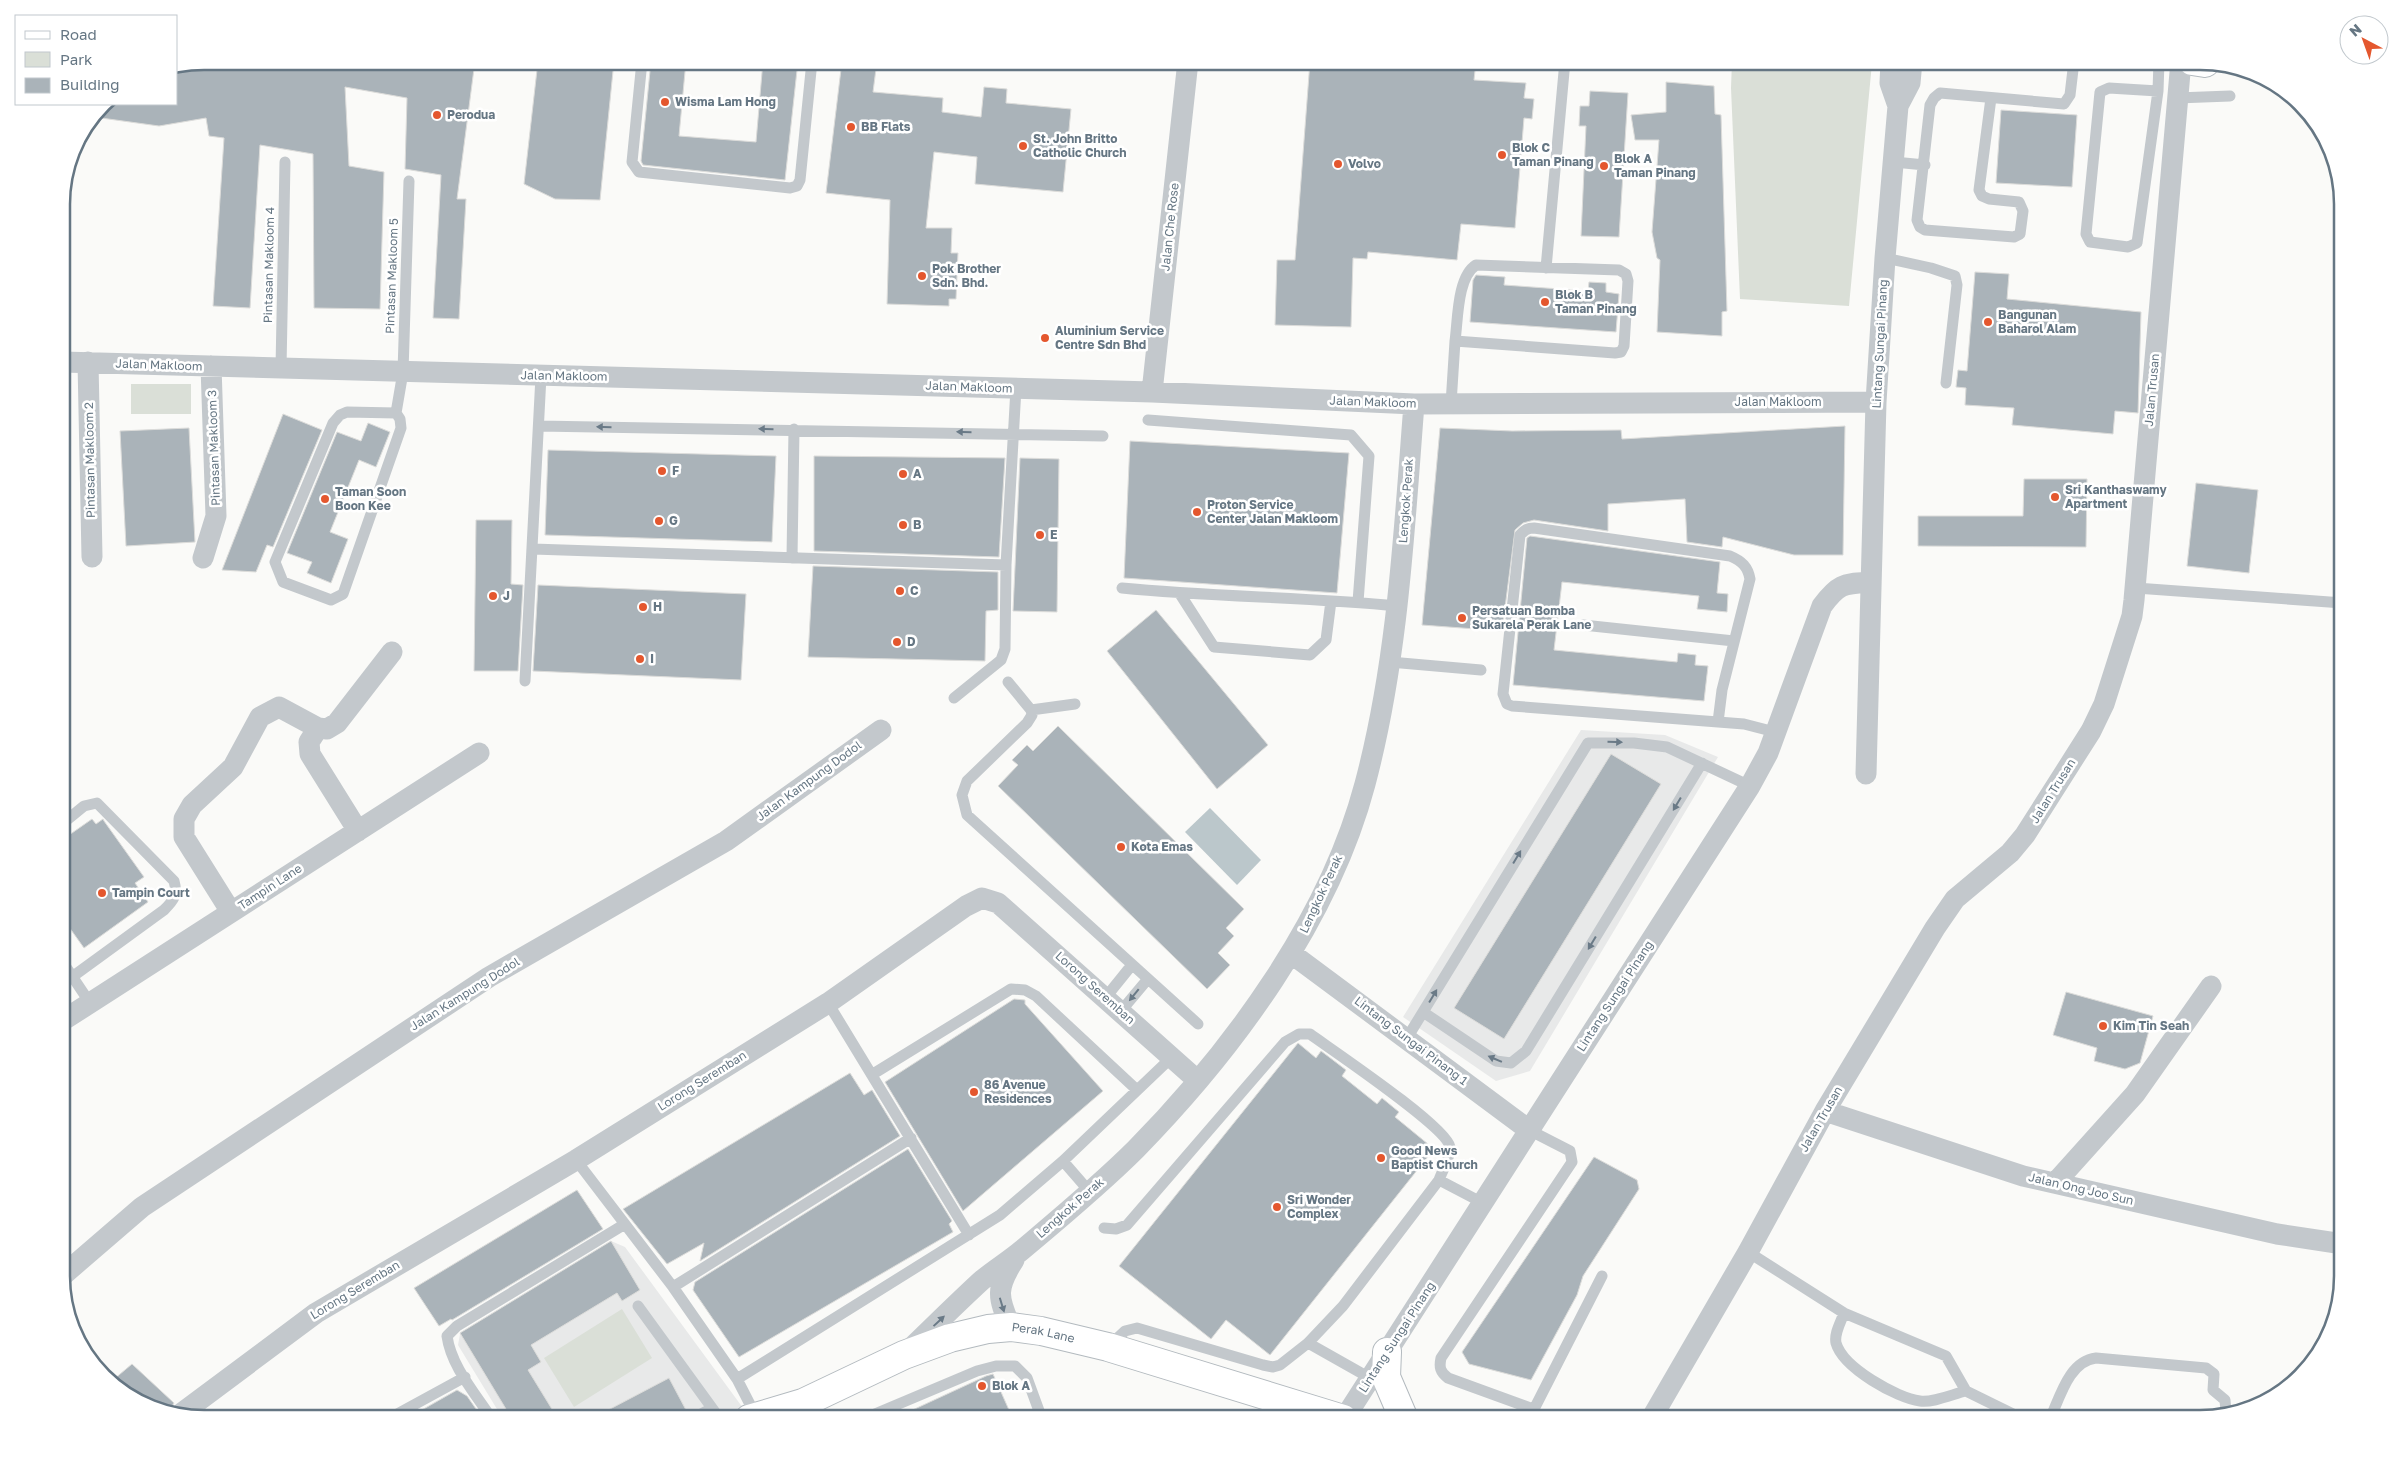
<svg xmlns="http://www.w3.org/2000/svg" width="2404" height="1480" viewBox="0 0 2404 1480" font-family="'Golos Text',sans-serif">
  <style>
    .built { fill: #e8e9e9 }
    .green { fill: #dadfd7 }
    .water { fill: #bbc7cb }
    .building { fill: #aab3b9; stroke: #dcdcda }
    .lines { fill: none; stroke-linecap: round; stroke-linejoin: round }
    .secondary-casing { stroke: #b3babf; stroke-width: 30 }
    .lane { stroke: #c3c8cc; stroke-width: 11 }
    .street { stroke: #c3c8cc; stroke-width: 21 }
    .secondary { stroke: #fff; stroke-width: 28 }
    .oneway { fill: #6a7a87 }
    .poi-dot { fill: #e4572e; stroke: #fff; stroke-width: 2 }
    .labels { text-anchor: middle; stroke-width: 5; stroke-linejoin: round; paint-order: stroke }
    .poi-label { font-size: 12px; font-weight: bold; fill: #657683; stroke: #fff; text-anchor: start }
    .street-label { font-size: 12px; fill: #657683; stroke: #fff }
    .rim { fill: none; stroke: #657683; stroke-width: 2.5 }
  </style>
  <rect width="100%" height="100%" fill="#fafaf8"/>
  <!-- built -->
  <path class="built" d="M1581 730 1665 735 1718 757 1530 1071 1496 1081 1403 1017Z
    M611 1241 625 1247 743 1408 722 1419H503L458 1345 460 1334Z"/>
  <!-- green -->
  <path class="green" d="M1732 61 1872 63 1849 306 1740 299 1731 88Z
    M131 384H191V414H131Z
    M622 1309 652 1358 574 1407 544 1358Z"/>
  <!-- water -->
  <path class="water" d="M1210 808 1261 860 1237 885 1185 832Z"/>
  <!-- building -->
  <path class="building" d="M204 61H475L457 199H466L459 319 433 318 441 175 405 169 407 98 345 87 349 166 384 172 380 309 314 308 313 154 260 145 250 308 213 306 224 138 209 136 206 118 159 126 94 117 103 104H176V67Z
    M538 61H614L600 200 555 199 524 184Z
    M651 61H686L679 136 756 142 763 61H798L785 180 643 165 641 161Z
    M842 61H877L873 92 943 98 942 112 981 117 984 87 1007 89 1006 103 1071 109 1063 192 975 184 977 157 934 152 926 228H952L951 253H958L956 299H949V306L887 304 890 200 826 193Z
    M1310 61H1476L1474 80 1526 83 1524 98 1534 99 1532 119 1524 118 1515 228 1461 224 1457 260 1368 252 1367 259 1353 258 1351 327 1275 325 1277 260H1295Z
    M1666 82 1714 86 1715 114 1721 115 1727 311 1722 312V336L1657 332 1660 260 1657 258 1652 232 1659 140H1635L1631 115 1666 112Z
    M1590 91 1628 93 1619 237 1581 236 1586 126H1579L1580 106H1589Z
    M2001 110 2077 115 2072 187 1996 183Z
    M1975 272 2009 274 2007 299 2141 312 2138 413 2115 411 2113 434 2012 425 2014 408 1965 405 1966 388 1956 387 1958 370 1967 371Z
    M1476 275 1505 277 1504 285 1588 291 1589 282 1606 283V292L1619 294 1616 332 1470 322 1473 280Z
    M283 414 322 430 273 547 267 545 256 572 222 570Z
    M368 423 390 432 376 467 359 460 330 532 348 539 331 583 307 573 312 562 287 553 337 432 361 441Z
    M1845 426 1843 555H1794L1723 537 1722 547 1687 542 1685 499 1608 504V531L1534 520 1523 523 1515 530 1502 631 1422 625 1440 428 1512 431 1621 430 1622 439Z
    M189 428 195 542 126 546 120 431Z
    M1130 441 1349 453 1337 593 1124 578Z
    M548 450 776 456 772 542 545 535Z
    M814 456 1005 458 999 557 814 551Z
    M1020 458 1059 459 1057 612 1013 611Z
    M2024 479H2087L2086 547 1918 546V516H2023Z
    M2196 483 2258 490 2249 573 2187 566Z
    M476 520H512L511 584 523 585 518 671H474Z
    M1530 536 1720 562 1717 593 1728 594 1727 612 1697 609 1699 596 1562 582 1554 650 1677 662 1678 653 1696 655 1695 665 1708 666 1704 701 1513 685 1527 538Z
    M813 566 998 572V610L986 611 985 661 808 657Z
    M538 585 746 594 741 680 533 671Z
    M1156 610 1268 745 1217 789 1107 651Z
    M1058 726 1244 909 1226 928 1234 936 1218 953 1230 965 1207 989 998 786 1018 765 1012 760 1027 745 1033 751Z
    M1611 754 1661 784 1504 1039 1454 1008Z
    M92 819 96 824 103 819 104 821 144 877 135 883 148 902 84 948 69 927 62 933V840Z
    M2066 992 2153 1016 2140 1063 2125 1069 2094 1061 2097 1048 2053 1035Z
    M1014 999 1025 1000V1004L1103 1091 963 1211 885 1082Z
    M1298 1043 1316 1058 1321 1051 1329 1057 1346 1070 1342 1076 1377 1104 1382 1098 1399 1112 1395 1117 1434 1149 1270 1355 1226 1320 1211 1339 1119 1266Z
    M850 1073 864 1095 872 1090 900 1136 700 1261 704 1243 667 1264 623 1209Z
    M908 1149 952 1221 949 1224 953 1232 739 1357 693 1290 695 1282Z
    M1594 1157 1637 1180 1639 1189 1583 1276 1577 1295 1531 1380 1469 1364 1462 1352Z
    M577 1190 603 1229 452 1320 451 1319 439 1326 414 1288Z
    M611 1241 640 1290 622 1301 617 1293 531 1345 541 1362 528 1370 558 1419H512L460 1333Z
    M132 1364 174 1403 170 1410 132 1399 113 1380Z
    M993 1374 1013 1419H893L986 1376Z
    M669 1378 686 1410 669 1419H591Z
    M457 1390 467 1396 483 1419H406Z"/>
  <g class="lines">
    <!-- secondary casing -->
    <g class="secondary-casing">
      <g id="secondary">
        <path d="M2192 61 2205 63"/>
        <path d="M1387 1352 1386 1377 1404 1419"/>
        <path id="s1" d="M749 1419 803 1403 904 1355 950 1338 988 1329 1011 1327 1041 1331 1108 1347 1343 1419"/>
      </g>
    </g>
    <!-- lane -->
    <path class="lane" d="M642 61 632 162 639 172 790 188 797 186 800 180 812 61
      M1689 61 1707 63 1713 61
      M2158 91 2109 88 2100 92 2086 234 2090 242 2128 247 2137 243 2158 91 2159 61
      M1991 98 1979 190 1982 196 1989 199 2019 202 2023 211 2020 234 2014 237 1925 230 1920 227 1917 220 1930 105 1934 98 1940 93 2064 104 2070 95 2074 61
      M2177 98 2230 96
      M1894 162 1925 165
      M1885 258 1931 268 1955 276 1957 285 1946 383
      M1476 265 1619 270 1626 274 1628 281 1624 346 1621 352 1615 353 1455 341C1458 320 1457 277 1476 265Z
      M1546 268 1565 61
      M281 368 285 162
      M1451 404 1455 341
      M396 413 347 412 340 415 333 423 275 562 283 582 331 600 343 594 401 428 400 419 396 413 403 372 409 181
      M1148 420 1351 435 1369 456 1358 602
      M539 426 1103 436
      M533 549 1006 565
      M792 558 794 429
      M1122 588C1214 597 1306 597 1398 606
      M2136 588 2343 603
      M1180 594 1214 647 1310 655 1326 640 1331 601
      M1583 625 1734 641
      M1390 662 1481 670
      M525 681 541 376
      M1008 682 1031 710 1032 715 1027 723 967 781 962 795 967 815 1198 1024
      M954 698 1001 660 1005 649 1006 565 1016 388
      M1031 710 1075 704
      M1718 722 1722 690 1750 579C1748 567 1742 561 1730 556L1534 528C1527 528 1525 530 1520 535L1503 694 1507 704 1512 706 1744 724 1775 732
      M62 824 84 806 97 803 174 881C178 895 174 900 164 910L72 977
      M62 961 90 1003
      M1106 997 1131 966
      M828 1003 969 1235
      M1121 1011 1147 980
      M1423 1012 1496 1061 1511 1063 1526 1051 1702 763
      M1407 1038 1588 743H1634L1667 747 1750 786
      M873 1074 1011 989 1025 990 1036 996 1137 1090
      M1529 1130 1570 1151 1572 1162 1441 1358C1439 1367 1440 1372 1448 1378L1533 1409
      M576 1160 673 1287 737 1379 757 1418
      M1063 1161 1089 1191
      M1104 1228 1116 1229 1127 1225 1285 1042 1299 1034H1310C1332 1050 1447 1127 1450 1147 1451 1156 1442 1171 1439 1180
      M1748 1252 1844 1313 1946 1356 1966 1391 2023 1419
      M673 1287 911 1138
      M638 1306 720 1419
      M1844 1313C1841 1322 1834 1333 1836 1343 1843 1368 1897 1398 1920 1401 1933 1403 1953 1394 1966 1391
      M1308 1343 1370 1378
      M1109 1346 1125 1331 1137 1328 1263 1365 1273 1367 1280 1365 1308 1343 1343 1306 1439 1180 1483 1203
      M737 1379 1000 1215 1063 1161 1172 1057
      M388 1419 465 1377
      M492 1419C475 1393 451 1366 447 1336L457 1326 625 1224
      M692 1419 712 1408
      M863 1419 977 1371 996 1366H1015L1027 1378 1042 1419
      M1529 1419 1602 1276
      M2050 1419C2060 1397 2069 1361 2096 1358L2206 1368 2214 1374 2213 1390 2225 1400 2226 1412"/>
    <!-- street -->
    <path class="street" d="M1891 61 1890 83 1898 106
      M62 362 1152 392 1414 404 1876 402
      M88 362 92 557
      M1152 392 1188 61
      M203 558 216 516 211 366
      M318 728 309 742 310 754 358 831
      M1866 774 1876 402 1885 258 1898 106 1910 83 1912 61
      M231 912 184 837V819L192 805 233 767 260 717 279 707 318 728 327 729 337 723 392 652
      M1292 954 1529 1130
      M62 1021 479 753
      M1825 1111 2023 1176 2277 1234 2343 1244
      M2055 1183 2135 1094 2211 986
      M62 1276 142 1207 489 977 726 841 881 730
      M1011 1327C997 1297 996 1288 1014 1260
      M908 1351C932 1328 956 1304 981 1281 994 1270 1009 1261 1022 1250 1060 1218 1100 1185 1136 1149 1233 1050 1329 920 1365 784 1398 660 1404 532 1414 404
      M182 1413 316 1313 576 1160 828 1003 966 906 982 898 998 903 1197 1080
      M1344 1419 1750 786 1768 753 1822 606C1839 583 1844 584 1871 582
      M1651 1419 1748 1252 1825 1111 1935 928 1955 899 2010 853 2025 835 2091 731 2104 704 2132 616 2134 600 2181 61"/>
    <!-- secondary -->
    <use href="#secondary" class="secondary"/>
  </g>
  <!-- one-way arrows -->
  <defs><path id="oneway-solid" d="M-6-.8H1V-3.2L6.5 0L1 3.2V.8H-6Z" transform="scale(1.25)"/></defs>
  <g class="oneway">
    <use href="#oneway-solid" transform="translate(604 427) rotate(-179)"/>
    <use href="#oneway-solid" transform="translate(766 429) rotate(-179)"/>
    <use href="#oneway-solid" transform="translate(964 432) rotate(-179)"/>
    <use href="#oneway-solid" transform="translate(1615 742) rotate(2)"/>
    <use href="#oneway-solid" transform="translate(1677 804) rotate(121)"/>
    <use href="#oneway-solid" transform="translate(1517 857) rotate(-59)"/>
    <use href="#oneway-solid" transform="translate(1592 943) rotate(121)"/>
    <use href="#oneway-solid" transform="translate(1134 995) rotate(129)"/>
    <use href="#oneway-solid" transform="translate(1433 996) rotate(-59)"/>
    <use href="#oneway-solid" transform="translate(1495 1059) rotate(-157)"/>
    <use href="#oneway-solid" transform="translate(1002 1305) rotate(73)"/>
    <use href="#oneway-solid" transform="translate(939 1321) rotate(-43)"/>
  </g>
  <!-- markers -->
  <g class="poi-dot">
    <circle cx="665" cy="102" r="5"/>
    <circle cx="437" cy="115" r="5"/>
    <circle cx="851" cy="127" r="5"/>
    <circle cx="1023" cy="146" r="5"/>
    <circle cx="1502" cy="155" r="5"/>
    <circle cx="1338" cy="164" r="5"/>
    <circle cx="1604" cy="166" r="5"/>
    <circle cx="922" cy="276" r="5"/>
    <circle cx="1545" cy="302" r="5"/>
    <circle cx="1988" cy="322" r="5"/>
    <circle cx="1045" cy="338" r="5"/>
    <circle cx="662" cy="471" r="5"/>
    <circle cx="903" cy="474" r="5"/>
    <circle cx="2055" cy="497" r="5"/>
    <circle cx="325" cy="499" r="5"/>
    <circle cx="1197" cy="512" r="5"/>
    <circle cx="659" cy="521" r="5"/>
    <circle cx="903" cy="525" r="5"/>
    <circle cx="1040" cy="535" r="5"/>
    <circle cx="900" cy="591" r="5"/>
    <circle cx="493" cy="596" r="5"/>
    <circle cx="643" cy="607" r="5"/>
    <circle cx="1462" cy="618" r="5"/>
    <circle cx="897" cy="642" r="5"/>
    <circle cx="640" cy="659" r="5"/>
    <circle cx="1121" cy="847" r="5"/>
    <circle cx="102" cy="893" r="5"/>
    <circle cx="2103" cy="1026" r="5"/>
    <circle cx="974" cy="1092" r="5"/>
    <circle cx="1381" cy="1158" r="5"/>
    <circle cx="1277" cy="1207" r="5"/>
    <circle cx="982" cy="1386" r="5"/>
  </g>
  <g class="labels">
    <!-- poi labels -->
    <g class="poi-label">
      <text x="675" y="106">Wisma Lam Hong</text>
      <text x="447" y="119">Perodua</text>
      <text x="861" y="131">BB Flats</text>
      <text x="1033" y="143">St. John Britto<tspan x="1033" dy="14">Catholic Church</tspan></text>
      <text x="1512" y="152">Blok C<tspan x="1512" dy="14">Taman Pinang</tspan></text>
      <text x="1614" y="163">Blok A<tspan x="1614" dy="14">Taman Pinang</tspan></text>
      <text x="1348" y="168">Volvo</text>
      <text x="932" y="273">Pok Brother<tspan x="932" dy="14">Sdn. Bhd.</tspan></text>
      <text x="1555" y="299">Blok B<tspan x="1555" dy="14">Taman Pinang</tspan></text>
      <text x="1998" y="319">Bangunan<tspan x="1998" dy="14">Baharol Alam</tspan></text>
      <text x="1055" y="335">Aluminium Service<tspan x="1055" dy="14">Centre Sdn Bhd</tspan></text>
      <text x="672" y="475">F</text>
      <text x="913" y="478">A</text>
      <text x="2065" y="494">Sri Kanthaswamy<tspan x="2065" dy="14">Apartment</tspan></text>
      <text x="335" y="496">Taman Soon<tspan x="335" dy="14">Boon Kee</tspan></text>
      <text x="1207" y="509">Proton Service<tspan x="1207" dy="14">Center Jalan Makloom</tspan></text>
      <text x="669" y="525">G</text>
      <text x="913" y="529">B</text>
      <text x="1050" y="539">E</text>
      <text x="910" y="595">C</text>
      <text x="503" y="600">J</text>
      <text x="653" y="611">H</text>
      <text x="1472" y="615">Persatuan Bomba<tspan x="1472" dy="14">Sukarela Perak Lane</tspan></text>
      <text x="907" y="646">D</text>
      <text x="650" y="663">I</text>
      <text x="1131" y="851">Kota Emas</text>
      <text x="112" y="897">Tampin Court</text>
      <text x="2113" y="1030">Kim Tin Seah</text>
      <text x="984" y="1089">86 Avenue<tspan x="984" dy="14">Residences</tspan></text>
      <text x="1391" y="1155">Good News<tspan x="1391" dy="14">Baptist Church</tspan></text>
      <text x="1287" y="1204">Sri Wonder<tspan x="1287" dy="14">Complex</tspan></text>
      <text x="992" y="1390">Blok A</text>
    </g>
    <!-- street labels -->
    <g class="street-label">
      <text transform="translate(1170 227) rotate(-84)" y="4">Jalan Che Rose</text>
      <text transform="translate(269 265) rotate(-89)" y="4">Pintasan Makloom 4</text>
      <text transform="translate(392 276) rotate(-88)" y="4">Pintasan Makloom 5</text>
      <text transform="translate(1880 344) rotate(-87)" y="4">Lintang Sungai Pinang</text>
      <text transform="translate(159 365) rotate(2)" y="4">Jalan Makloom</text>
      <text transform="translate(564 376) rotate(1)" y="4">Jalan Makloom</text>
      <text transform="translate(969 387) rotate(2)" y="4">Jalan Makloom</text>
      <text transform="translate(2152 390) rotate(-85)" y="4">Jalan Trusan</text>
      <text transform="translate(1373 402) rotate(2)" y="4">Jalan Makloom</text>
      <text x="1778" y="406">Jalan Makloom</text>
      <text transform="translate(214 448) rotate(-92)" y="4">Pintasan Makloom 3</text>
      <text transform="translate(90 460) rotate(-91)" y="4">Pintasan Makloom 2</text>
      <text transform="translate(1406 501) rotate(-86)" y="4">Lengkok Perak</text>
      <text transform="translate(809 781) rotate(-36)" y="4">Jalan Kampung Dodol</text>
      <text transform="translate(2053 791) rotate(-58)" y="4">Jalan Trusan</text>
      <text transform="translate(270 887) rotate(-33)" y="4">Tampin Lane</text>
      <text transform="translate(1321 894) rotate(-65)" y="4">Lengkok Perak</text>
      <text transform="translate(1095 988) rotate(42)" y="4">Lorong Seremban</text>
      <text transform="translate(465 994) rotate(-32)" y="4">Jalan Kampung Dodol</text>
      <text transform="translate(1615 996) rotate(-57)" y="4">Lintang Sungai Pinang</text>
      <text transform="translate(1411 1041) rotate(37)" y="4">Lintang Sungai Pinang 1</text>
      <text transform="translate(702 1081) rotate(-32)" y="4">Lorong Seremban</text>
      <text transform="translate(1821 1119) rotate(-60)" y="4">Jalan Trusan</text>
      <text transform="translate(2081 1189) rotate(13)" y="4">Jalan Ong Joo Sun</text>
      <text transform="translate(1070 1208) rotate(-41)" y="4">Lengkok Perak</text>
      <text transform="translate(355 1290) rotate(-31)" y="4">Lorong Seremban</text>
      <text dy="4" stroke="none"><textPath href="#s1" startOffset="312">Perak Lane</textPath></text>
      <text transform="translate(1397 1337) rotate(-57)" y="4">Lintang Sungai Pinang</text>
    </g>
  </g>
  <!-- crop -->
  <path d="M0 0H2404V1480H0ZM204 70H2200A134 134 0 0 1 2334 204V1276A134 134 0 0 1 2200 1410H204A134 134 0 0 1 70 1276V204A134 134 0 0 1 204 70Z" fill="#fff" fill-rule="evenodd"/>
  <path class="rim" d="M204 70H2200A134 134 0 0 1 2334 204V1276A134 134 0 0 1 2200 1410H204A134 134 0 0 1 70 1276V204A134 134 0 0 1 204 70Z"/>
  <!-- legend -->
  <rect x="15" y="15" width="162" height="90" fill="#ffffff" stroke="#c1c8cd"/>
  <rect x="25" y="31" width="25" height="8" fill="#ffffff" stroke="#c1c8cd"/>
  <text x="60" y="40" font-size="15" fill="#657683">Road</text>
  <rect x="25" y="52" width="25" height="15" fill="#dadfd7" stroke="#c1c8cd"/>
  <text x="60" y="65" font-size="15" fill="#657683">Park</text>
  <rect x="25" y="78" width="25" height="15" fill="#aab3b9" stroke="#c1c8cd"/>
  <text x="60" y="90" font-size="15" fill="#657683">Building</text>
  <!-- north arrow -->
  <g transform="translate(2364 40) rotate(319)"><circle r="24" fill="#ffffff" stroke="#c1c8cd"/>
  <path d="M0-4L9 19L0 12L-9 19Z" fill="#e4572e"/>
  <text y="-8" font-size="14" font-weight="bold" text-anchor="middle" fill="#657683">N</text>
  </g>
</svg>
